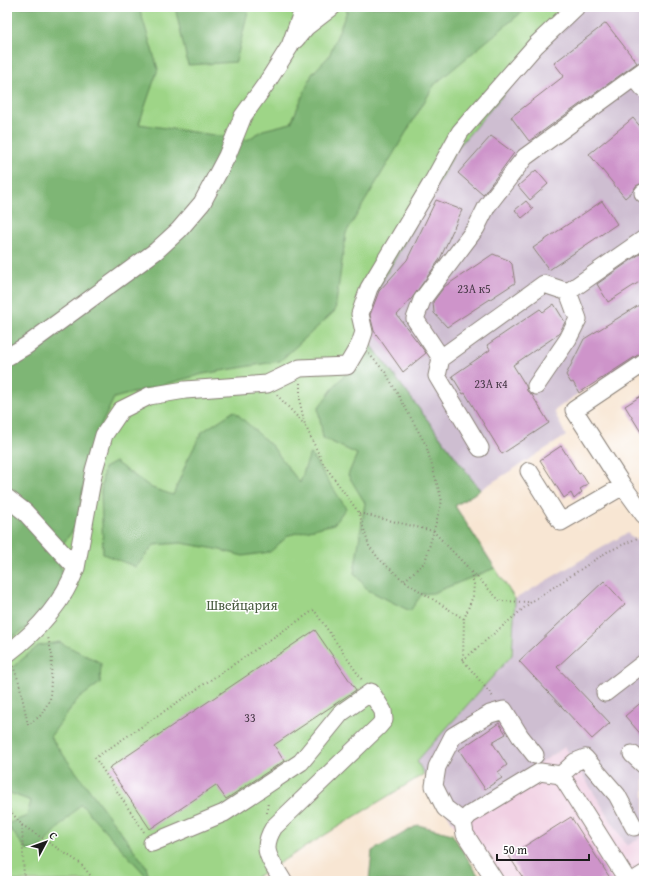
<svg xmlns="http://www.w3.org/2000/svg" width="651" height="888" viewBox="0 0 651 888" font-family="'Gentium Book Plus',serif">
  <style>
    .built { fill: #f1d0e3 }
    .industrial { fill: #cebed1 }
    .green { fill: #9ed587; stroke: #5d7852 }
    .forest { fill: #7eb674; stroke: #4d6948 }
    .building { fill: #ce94ca }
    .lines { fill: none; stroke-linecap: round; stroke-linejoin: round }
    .minor-casing { stroke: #8a8178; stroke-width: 19 }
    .path { stroke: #8a8178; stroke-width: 2; stroke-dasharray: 1 3; stroke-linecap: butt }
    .minor { stroke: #fff; stroke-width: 17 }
    .labels { text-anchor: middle; stroke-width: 3; stroke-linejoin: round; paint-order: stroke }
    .number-label { font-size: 12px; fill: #483a48 }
    .park-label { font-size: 14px; fill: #4a5d41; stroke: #fff }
  </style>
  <rect width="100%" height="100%" fill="#fff"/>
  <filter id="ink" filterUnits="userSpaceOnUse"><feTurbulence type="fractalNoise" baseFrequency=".025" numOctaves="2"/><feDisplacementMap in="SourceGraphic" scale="8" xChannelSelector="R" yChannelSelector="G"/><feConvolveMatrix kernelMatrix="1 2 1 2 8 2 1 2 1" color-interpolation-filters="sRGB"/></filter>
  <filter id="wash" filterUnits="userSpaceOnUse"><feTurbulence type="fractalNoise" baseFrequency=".012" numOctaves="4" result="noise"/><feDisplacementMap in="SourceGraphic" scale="16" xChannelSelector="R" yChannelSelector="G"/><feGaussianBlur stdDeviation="0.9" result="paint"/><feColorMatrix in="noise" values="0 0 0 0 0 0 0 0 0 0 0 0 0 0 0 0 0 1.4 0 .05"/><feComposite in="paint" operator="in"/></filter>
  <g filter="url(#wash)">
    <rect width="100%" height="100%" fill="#f8e6d3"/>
    <!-- built -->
    <path class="built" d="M565 747 627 845 644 835V881H488L452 822Z"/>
    <!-- industrial -->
    <path class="industrial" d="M583 7H644V351L579 393 554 411 566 436 480 490 372 346 363 315 459 146 540 52Z
      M627 533 644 546V835L627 846 565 747 452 822 417 761 512 655 515 599Z"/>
    <!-- green -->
    <path class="green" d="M7 7H583L540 52 459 146 363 315 372 346 480 490 455 506 515 599 512 655 417 761 424 774 250 881H7Z"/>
    <!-- forest -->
    <path class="forest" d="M7 7H139L158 69 139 124 247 140 263 130 291 123 312 74 329 56 347 11 345 7H528L435 84 346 233 335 311 280 361 203 374 114 398 89 451 77 525 55 554 67 582 28 627 7 640Z
      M175 7H249L236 62 188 65Z
      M372 346 480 490 455 506 495 568 433 593 422 594 410 611 368 590 354 573 365 503 348 475 357 454 323 438 318 408 337 383Z
      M234 411 272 446 300 483 310 453 346 508 334 524 289 535 270 552 243 556 216 549 181 543 154 545 136 567 103 554 101 491 104 468 115 462 152 488 173 495 188 459 202 432Z
      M59 642 101 663 100 683 77 700 50 737 146 866 149 879 81 804 38 850H27L7 825V824L27 816 31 801 7 792V672L38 646Z
      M418 825 452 834 482 881H369L372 851Z"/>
    <g id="blocks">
      <!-- building -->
      <path class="building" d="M606 23 637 63 529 141 511 117 564 76 554 63Z
        M633 118 644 131V182L636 186 633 191 625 198 589 154Z
        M491 136 514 153 483 195 458 173Z
        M536 170 548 184 530 200 518 186Z
        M436 200 462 210 440 259 412 298 397 315 426 353 403 372 374 331 370 315 379 291 407 260Z
        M526 201 533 209 522 218 515 210Z
        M602 201 617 224 549 270 533 248Z
        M644 251V279L608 302 597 284Z
        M493 254 508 260 512 264 515 283 447 327 434 313 433 302 444 287Z
        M644 302V351L579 393 573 382 571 383 566 375 584 339Z
        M554 304 565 322 559 334 513 365 526 386 527 391 532 395 549 423 502 454 465 393 463 394 452 376 490 350 487 345 540 309 543 312Z
        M644 394V437L625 406Z
        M561 446 579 474 581 473 588 484 580 489 582 492 574 499 571 493 564 498 540 460Z
        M604 581 625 604 557 667 610 723 592 739 519 661Z
        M315 630 356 690 274 745 284 761 226 799 216 785 150 829 109 768Z
        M644 700V738L625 716Z
        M499 723 506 734 492 742 507 765 498 772 502 778 485 789 459 750Z
        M571 817 612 881H525L509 856Z"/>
    </g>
  </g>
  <g filter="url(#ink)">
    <use href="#blocks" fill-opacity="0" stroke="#8a8178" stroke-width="1"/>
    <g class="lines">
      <!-- minor casing -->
      <g class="minor-casing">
        <path id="minor" d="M295 40 306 27 332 7
          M634 77 644 89
          M643 193 644 194
          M7 357 26 346 156 251 179 230 202 203 227 156 243 116 266 84 290 46 304 7
          M441 358 415 319 422 300 476 228 487 206 525 157 644 70
          M644 363 574 410 623 486 644 515
          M536 386 568 339 578 319 568 292 644 239
          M480 448 437 376 441 358 544 284 568 292
          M529 471 561 522 623 486
          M7 498 25 512 76 568
          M7 654C36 632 63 603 76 568L94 470 104 435 121 410 149 396 185 390 267 384 300 368 347 366 360 344 364 332 360 314 369 288 433 181 460 132 536 45 576 7
          M605 693 644 663
          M632 754 644 765
          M561 775 575 762 585 758 617 795 634 827
          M463 822 445 808 434 786 437 767 453 736 490 714 504 710 520 736 535 755
          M152 843 224 813 301 762 341 713 371 692 383 711 384 720 379 726 274 827C259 851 271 860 283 881
          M495 881 465 834 463 822 469 815 540 772 561 775 628 881
          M633 881 644 874"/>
      </g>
      <!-- path -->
      <path class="path" d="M369 354 386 373 426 445 442 501 425 562 404 581
        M300 383V403L305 425 323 463 359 513 369 546 379 559 404 581 464 619 463 660 494 698
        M277 395 304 424
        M359 513 433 531 500 601 530 602
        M464 619 473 596 474 584 470 571
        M463 660 531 602 607 552 644 535
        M13 666 19 682 28 725 40 716 50 700 52 656 48 637
        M7 807 22 825 24 881
        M267 813 268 801
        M22 825 80 863 95 881
        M144 832 95 758 314 610 362 680
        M7 875 13 881"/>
      <!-- minor -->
      <use href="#minor" class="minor"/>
    </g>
  </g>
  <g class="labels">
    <!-- number labels -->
    <g class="number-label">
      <text x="474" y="293">23А к5</text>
      <text x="491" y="388">23А к4</text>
      <text x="250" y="722">33</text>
    </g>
    <!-- park labels -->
    <g class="park-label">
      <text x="242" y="610">Швейцария</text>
    </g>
  </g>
  <!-- margin -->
  <rect width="651" height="888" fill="none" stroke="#fff" stroke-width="24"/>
  <!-- north arrow -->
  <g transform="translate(46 842) rotate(49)" stroke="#ffffff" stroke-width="3" paint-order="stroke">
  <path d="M0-3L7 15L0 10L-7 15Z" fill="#1c1c1c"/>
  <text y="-6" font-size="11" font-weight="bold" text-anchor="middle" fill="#1c1c1c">С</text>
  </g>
  <!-- scale -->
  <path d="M497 854v6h92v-6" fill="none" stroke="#1c1c1c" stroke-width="2"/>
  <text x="503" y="854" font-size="12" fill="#1c1c1c" stroke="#ffffff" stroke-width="3" paint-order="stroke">50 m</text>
</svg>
